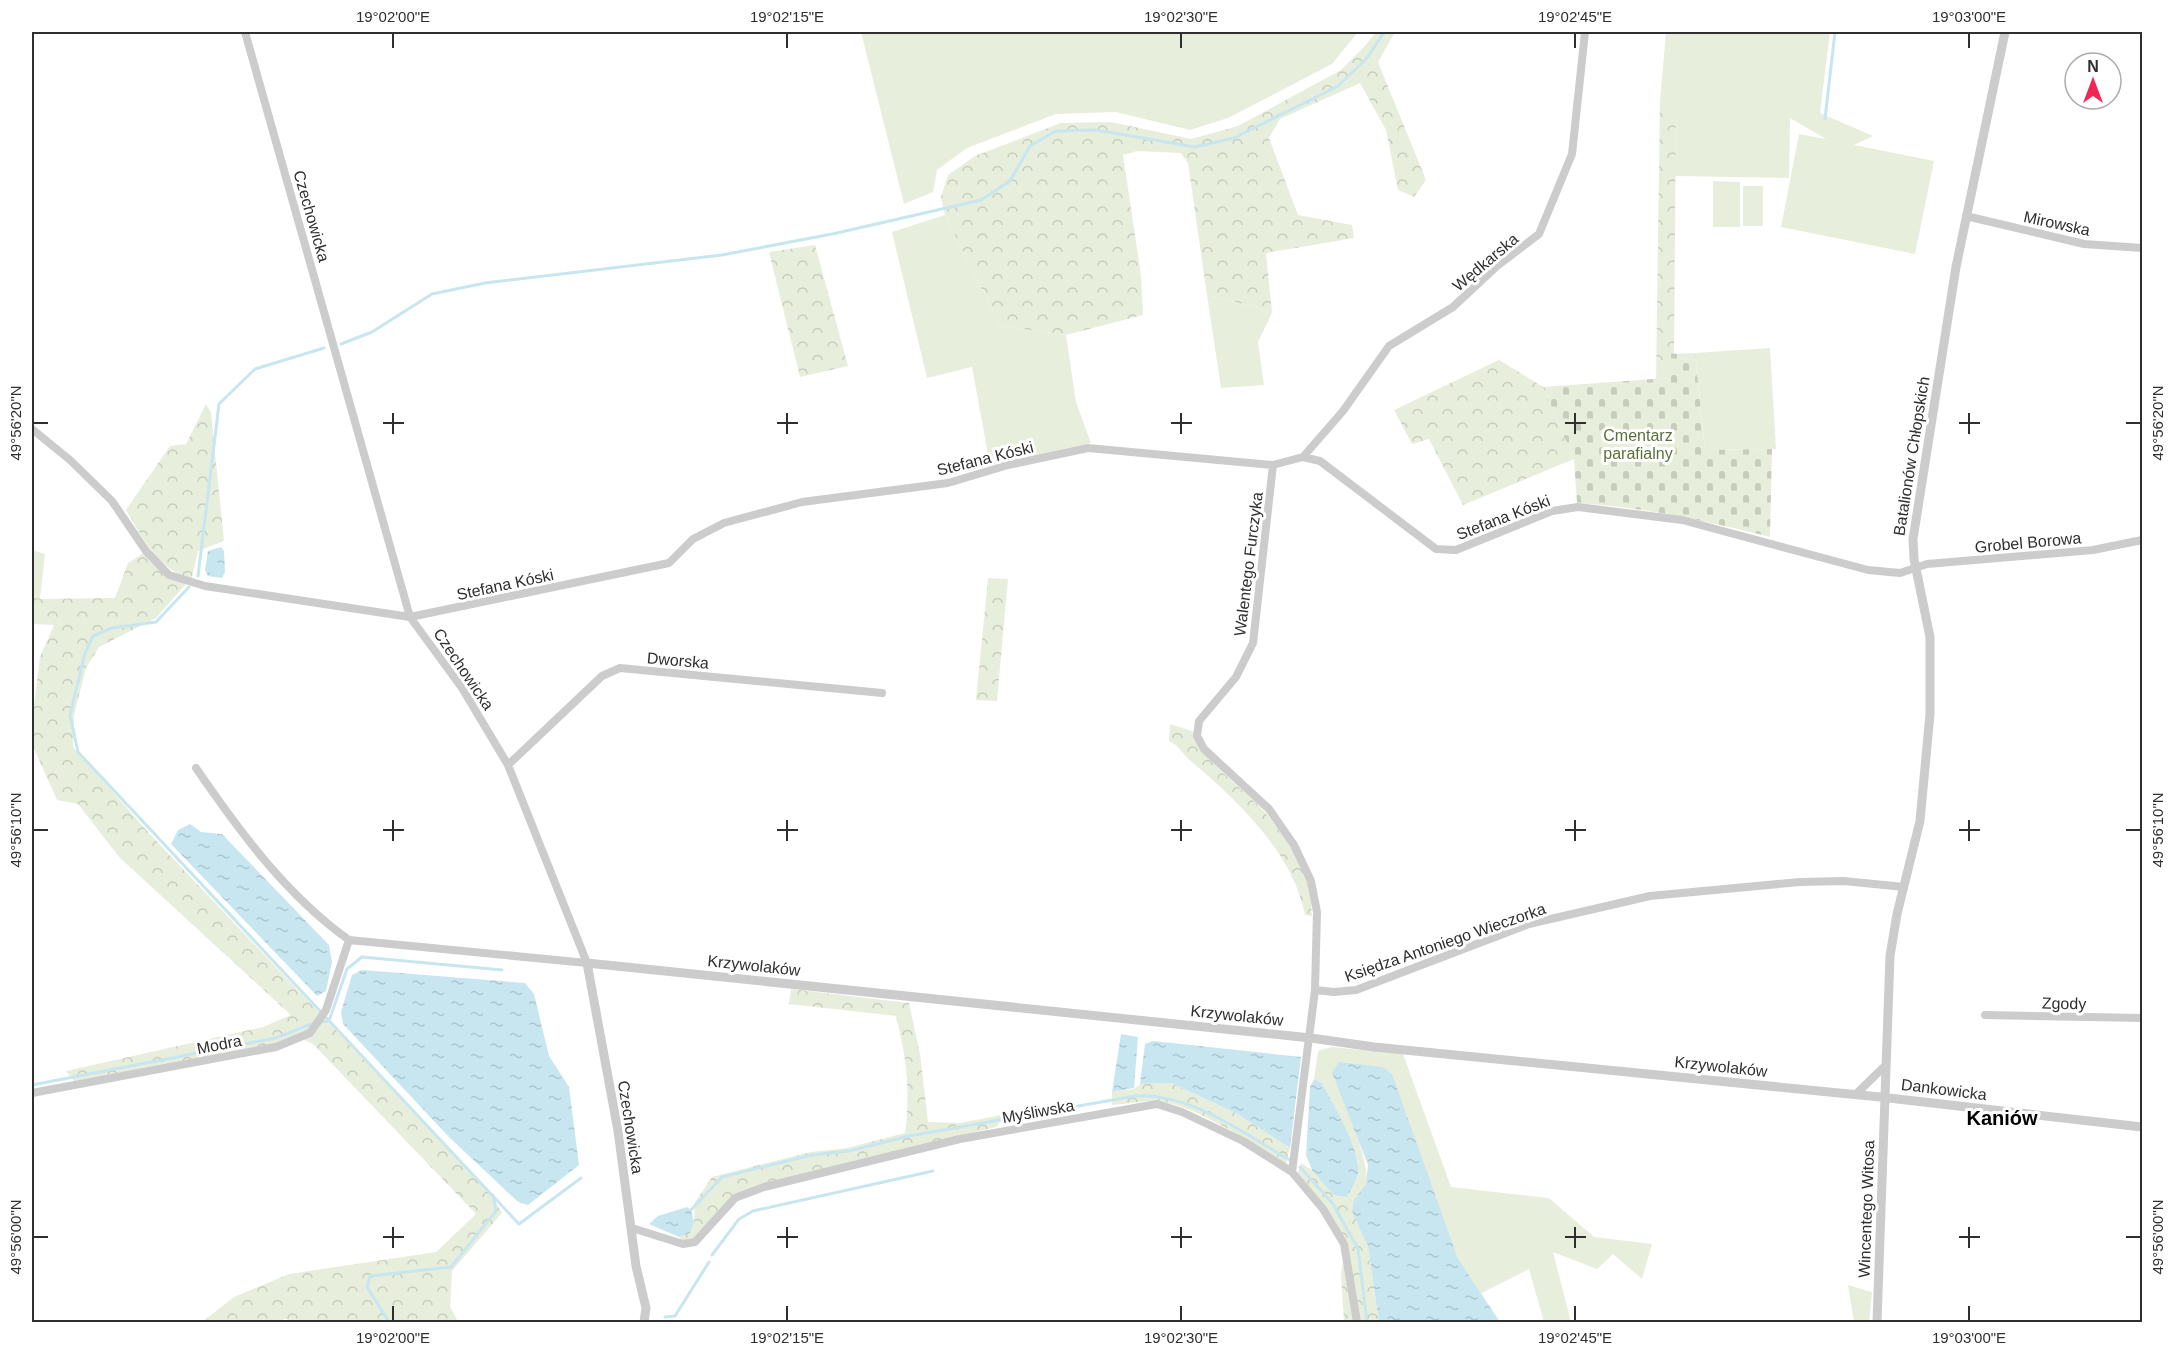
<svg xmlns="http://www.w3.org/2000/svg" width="2174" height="1354" viewBox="0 0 2174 1354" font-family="Helvetica,sans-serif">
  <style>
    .grass { fill: #e8eedc }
    .forest { fill: url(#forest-crowns) }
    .cemetery { fill: url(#cemetery-stones) }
    .water { fill: url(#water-ripples) }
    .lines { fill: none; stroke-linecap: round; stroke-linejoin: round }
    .stream { stroke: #c7e6ef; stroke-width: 3 }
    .minor { stroke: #ccc; stroke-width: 8 }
    .tertiary { stroke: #ccc; stroke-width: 9 }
    .ticks { fill: none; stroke: #2f2f2f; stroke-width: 2 }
    .labels { text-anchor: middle; stroke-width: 6; stroke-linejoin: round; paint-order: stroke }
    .street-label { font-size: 16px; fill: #2f2f2f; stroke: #fff }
    .park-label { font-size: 16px; fill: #5b6f39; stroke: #fff }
    .quarter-label { font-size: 20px; font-weight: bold; fill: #000; stroke: #fff }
    .neatline { fill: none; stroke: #2f2f2f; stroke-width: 2 }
    .ticks-label { font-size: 15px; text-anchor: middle; fill: #2f2f2f }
  </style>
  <defs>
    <pattern id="forest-crowns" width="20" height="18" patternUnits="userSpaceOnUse" patternTransform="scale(1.5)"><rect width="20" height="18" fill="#e8eedc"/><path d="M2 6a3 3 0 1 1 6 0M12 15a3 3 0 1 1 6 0" fill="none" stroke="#c7ccbd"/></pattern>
    <pattern id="cemetery-stones" width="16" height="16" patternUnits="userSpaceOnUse" patternTransform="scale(1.5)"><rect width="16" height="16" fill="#e8eedc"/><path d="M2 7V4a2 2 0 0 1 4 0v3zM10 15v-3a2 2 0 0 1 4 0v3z" fill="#c7ccbd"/></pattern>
    <pattern id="water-ripples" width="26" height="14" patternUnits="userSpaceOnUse" patternTransform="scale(1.5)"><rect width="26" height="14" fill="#c7e6ef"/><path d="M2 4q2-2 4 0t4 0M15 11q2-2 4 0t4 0" fill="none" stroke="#abc6cd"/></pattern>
  </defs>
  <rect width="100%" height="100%" fill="#fff"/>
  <!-- grass -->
  <path class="grass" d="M861 32H1358L1332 64 1228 118 1190 130 1116 112 1056 114 967 148 937 170 933 192 904 204Z
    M1376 32H1395L1378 62 1364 47Z
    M1666 32H1830L1820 113 1873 136 1854 145 1934 161 1915 254 1781 227 1799 134 1826 139 1790 118 1789 178 1675 176 1676 109 1660 101Z
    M1713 181 1740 182V227H1713Z
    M1743 186H1763V226H1743Z
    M945 215 1000 326 1066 335 1076 402 1091 443 990 465 972 367 927 378 892 232Z
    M1207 295C1229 303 1252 303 1272 313L1258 342 1264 385 1221 388Z
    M1770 348 1776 449 1705 450 1695 353Z
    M32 550 45 554 40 599 32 595Z
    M1332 1047 1403 1054 1451 1187 1549 1198 1594 1237 1652 1244 1642 1279 1613 1254 1597 1269 1553 1252 1571 1322H1544L1529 1269 1480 1294 1332 1073C1340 1095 1372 1164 1366 1183 1363 1194 1354 1199 1352 1211L1347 1197C1352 1188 1360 1177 1358 1166 1356 1143 1333 1104 1322 1083L1314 1079 1318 1051Z
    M1848 1285 1872 1292 1869 1322H1854Z"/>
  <!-- forest -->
  <path class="forest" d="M1364 47 1378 62 1426 180 1414 197 1398 190 1386 130 1360 83 1280 119 1269 138 1298 215 1352 225 1354 238 1266 253 1272 313C1252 303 1229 303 1207 295L1188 163 1181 153 1137 151 1123 155 1141 275 1143 315 1066 335 1000 326 945 215 941 197 948 175 975 156 1061 123 1111 122 1191 139 1238 126 1341 70Z
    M1660 101 1676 108 1674 354H1667L1668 378 1656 379Z
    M815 245 848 366 800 377 769 252Z
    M1499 360 1543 387 1574 459 1463 505 1429 439 1412 444 1394 410Z
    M206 404 211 413 224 541 198 551 191 581C156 564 145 543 126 510L170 446 186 444Z
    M144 553 186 584 156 618 99 647 86 668 74 715 73 747 149 833 490 1193 502 1213 452 1271 450 1306 458 1322H296L285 1319 277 1322H202L234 1297 289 1274 436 1252 476 1214 313 1044 296 1036 276 1044 74 1081 66 1071 263 1027 291 1015 120 858 78 804 57 800 32 744V722L40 657 54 625 32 624V595L40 599 115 598 128 563Z
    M988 578 1008 579 997 701 976 700Z
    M1170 724 1194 732C1193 752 1248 793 1263 810 1279 829 1299 855 1307 879 1311 890 1311 904 1312 916L1305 915C1293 853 1239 802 1192 762 1182 754 1182 748 1169 741Z
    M791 989 909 1003 920 1054 928 1122 959 1123 1007 1114 996 1127 763 1184 734 1195 692 1240 683 1242 679 1237 690 1232 694 1222 695 1202 712 1177 811 1152 847 1148 905 1133C911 1092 906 1055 896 1016L789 1004Z
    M1171 1083 1236 1113 1290 1148 1286 1164C1255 1145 1189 1101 1154 1101 1140 1101 1126 1104 1112 1105V1092L1134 1089 1140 1084Z
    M1301 1163 1312 1170 1333 1195 1347 1197 1368 1247 1379 1322H1344L1341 1274 1346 1243 1325 1208 1298 1173Z"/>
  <!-- cemetery -->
  <path class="cemetery" d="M1695 353 1705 450 1772 449 1770 537C1706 521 1643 507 1577 503L1574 459 1543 387 1667 378 1666 354Z"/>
  <!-- water -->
  <path class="water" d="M221 547 224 551 225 572 222 578 208 576 205 570 208 551Z
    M190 824 201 832 222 834 329 945 332 962 326 991 317 996 171 844 178 830Z
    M362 970 525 983 534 994 549 1056 569 1087 579 1165 528 1205 518 1202 448 1136 343 1024 341 1012 352 975Z
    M1121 1034 1138 1037 1134 1088 1112 1092Z
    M1153 1041 1301 1057 1290 1148 1236 1113 1171 1083 1140 1084 1145 1044Z
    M1339 1062 1382 1067 1392 1074 1458 1259 1500 1322H1379L1368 1247 1352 1211 1354 1200 1366 1184 1368 1165 1332 1073Z
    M1314 1079 1322 1083C1333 1104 1356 1142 1358 1166 1360 1177 1352 1188 1347 1197L1333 1195 1312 1170 1306 1155 1310 1087Z
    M687 1207 691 1210 694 1222 690 1233 679 1237 649 1224 658 1216Z"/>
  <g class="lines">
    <!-- stream -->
    <path class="stream" d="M1825 119 1835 32
      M341 344 372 332 432 294 485 283 722 255 837 233 981 200 1010 181 1030 146 1056 131 1096 130 1195 147 1234 138 1338 86 1367 58 1384 32
      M198 576 219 404 255 369 324 348
      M189 587 156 622 112 628 93 636 85 653 70 715 78 752 519 1224 581 1178
      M32 1085 275 1038C294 1032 309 1022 329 1021L347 969 362 957 502 970
      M1300 1167 1333 1204 1358 1249 1367 1322
      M691 1210 722 1177 812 1155 849 1151 909 1136 1135 1096C1192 1093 1242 1133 1290 1160
      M712 1255 739 1219 753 1211 933 1171
      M665 1317 675 1316 709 1262
      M389 1322 367 1287 370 1276 451 1267 496 1211 493 1195"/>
    <!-- minor -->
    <path class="minor" d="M1966 216 2084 244 2142 248
      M32 429 70 460 112 501 146 551 169 575 205 586 410 617 669 563 693 539 724 523 802 502 948 483 1008 465 1088 448 1273 465 1303 457 1320 461 1436 549 1456 550 1552 511 1578 507 1682 520 1868 570 1900 573 1927 564 2093 550 2142 540
      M1303 457 1343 411 1389 346 1453 307 1497 266 1539 234 1572 154 1585 32
      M1273 465 1253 643 1236 677 1199 721 1197 736 1204 749 1269 809 1294 845 1311 881 1317 912 1315 990 1292 1172
      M508 765 602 676 620 668 882 693
      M196 768C240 832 286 895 349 940L587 963 508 765 462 688 410 617 245 32
      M1315 990 1334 992 1356 990 1529 924 1650 896 1800 882 1844 881 1904 887
      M1985 1015 2142 1018
      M32 1093 276 1047 310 1033 326 1010 349 940
      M1856 1094 1886 1065
      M632 1228 683 1244 695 1242 735 1198 764 1187 960 1139 1157 1104 1182 1112 1243 1141 1292 1172 1323 1209 1344 1244 1357 1322"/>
    <!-- tertiary -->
    <path class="tertiary" d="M644 1322 646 1308 636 1266 618 1131 587 963 1311 1038 1374 1047 1880 1097 2142 1127
      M1877 1322 1890 956 1897 914 1920 821 1930 714V637L1914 559 1913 539 1956 267 2005 32"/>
  </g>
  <!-- ticks -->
  <path class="ticks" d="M393 33V48M787 33V48M1181 33V48M1575 33V48M1969 33V48M393 413V434M787 413V434M1181 413V434M1575 413V434M1969 413V434M33 423H48M383 423H404M777 423H798M1171 423H1192M1565 423H1586M1959 423H1980M2126 423H2141M393 820V841M787 820V841M1181 820V841M1575 820V841M1969 820V841M33 830H48M383 830H404M777 830H798M1171 830H1192M1565 830H1586M1959 830H1980M2126 830H2141M393 1227V1248M787 1227V1248M1181 1227V1248M1575 1227V1248M1969 1227V1248M33 1237H48M383 1237H404M777 1237H798M1171 1237H1192M1565 1237H1586M1959 1237H1980M2126 1237H2141M393 1306V1321M787 1306V1321M1181 1306V1321M1575 1306V1321M1969 1306V1321"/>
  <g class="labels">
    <!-- street labels -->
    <g class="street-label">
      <text transform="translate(312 216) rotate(74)" y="6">Czechowicka</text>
      <text transform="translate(2057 223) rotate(12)" y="6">Mirowska</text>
      <text transform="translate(1485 262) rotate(-40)" y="6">Wędkarska</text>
      <text transform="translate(1911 456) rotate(-81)" y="6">Batalionów Chłopskich</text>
      <text transform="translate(985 458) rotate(-14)" y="6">Stefana Kóski</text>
      <text transform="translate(1503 517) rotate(-21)" y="6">Stefana Kóski</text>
      <text transform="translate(2028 542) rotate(-5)" y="6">Grobel Borowa</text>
      <text transform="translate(1248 564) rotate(-83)" y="6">Walentego Furczyka</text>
      <text transform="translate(505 584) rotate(-12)" y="6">Stefana Kóski</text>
      <text transform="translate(678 660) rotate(5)" y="6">Dworska</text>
      <text transform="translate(464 669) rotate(56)" y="6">Czechowicka</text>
      <text transform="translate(1445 942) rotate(-19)" y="6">Księdza Antoniego Wieczorka</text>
      <text transform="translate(754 965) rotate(6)" y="6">Krzywolaków</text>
      <text transform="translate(2064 1003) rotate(1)" y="6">Zgody</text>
      <text transform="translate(1237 1015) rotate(6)" y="6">Krzywolaków</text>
      <text transform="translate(219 1044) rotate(-11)" y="6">Modra</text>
      <text transform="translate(1721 1066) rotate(6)" y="6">Krzywolaków</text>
      <text transform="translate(1944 1089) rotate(7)" y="6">Dankowicka</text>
      <text transform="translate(1038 1111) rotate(-10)" y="6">Myśliwska</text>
      <text transform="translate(631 1127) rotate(81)" y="6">Czechowicka</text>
      <text transform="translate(1866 1209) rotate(-88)" y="6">Wincentego Witosa</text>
    </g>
    <!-- park labels -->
    <g class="park-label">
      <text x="1638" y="441">Cmentarz<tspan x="1638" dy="18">parafialny</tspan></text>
    </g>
    <!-- quarter labels -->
    <g class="quarter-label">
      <text x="2002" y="1125">Kaniów</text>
    </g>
  </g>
  <!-- border -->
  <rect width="2174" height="1354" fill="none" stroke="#ffffff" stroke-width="66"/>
  <!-- north arrow -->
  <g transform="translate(2093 81)"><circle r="28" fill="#ffffff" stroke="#acacac" stroke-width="1.5"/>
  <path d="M0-4.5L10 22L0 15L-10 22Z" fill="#f22655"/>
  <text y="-9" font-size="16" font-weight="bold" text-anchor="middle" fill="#2f2f2f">N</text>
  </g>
  <rect x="33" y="33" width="2108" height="1288" class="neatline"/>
  <g class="ticks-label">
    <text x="393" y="22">19°02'00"E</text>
    <text x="787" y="22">19°02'15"E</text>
    <text x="1181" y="22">19°02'30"E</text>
    <text x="1575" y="22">19°02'45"E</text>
    <text x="1969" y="22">19°03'00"E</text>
    <text transform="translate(16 423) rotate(-90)" y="5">49°56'20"N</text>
    <text transform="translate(2158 423) rotate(-90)" y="5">49°56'20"N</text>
    <text transform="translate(16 830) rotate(-90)" y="5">49°56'10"N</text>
    <text transform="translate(2158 830) rotate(-90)" y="5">49°56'10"N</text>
    <text transform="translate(16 1237) rotate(-90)" y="5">49°56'00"N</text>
    <text transform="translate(2158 1237) rotate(-90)" y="5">49°56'00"N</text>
    <text x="393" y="1343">19°02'00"E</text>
    <text x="787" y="1343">19°02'15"E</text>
    <text x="1181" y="1343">19°02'30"E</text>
    <text x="1575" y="1343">19°02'45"E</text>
    <text x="1969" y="1343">19°03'00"E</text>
  </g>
</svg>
